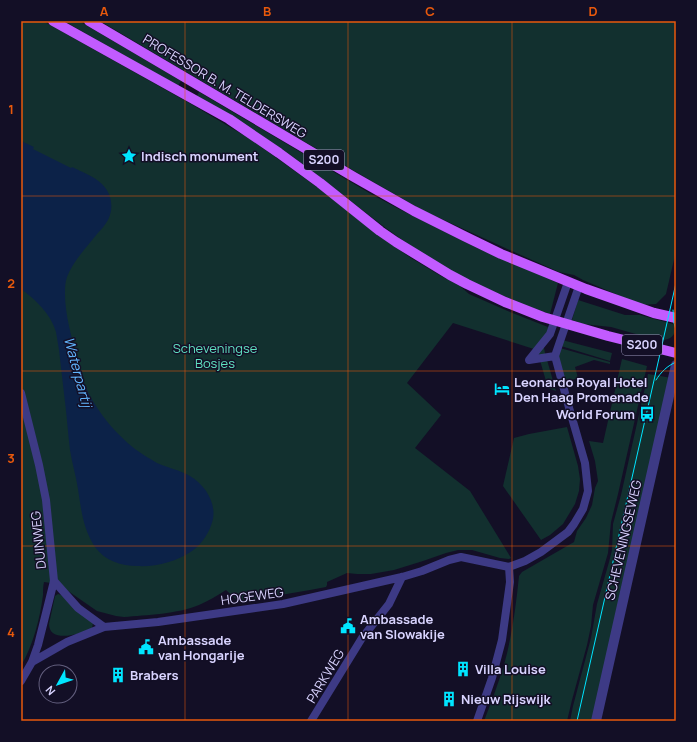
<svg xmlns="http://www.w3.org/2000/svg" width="697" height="742" viewBox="0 0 697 742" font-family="Manrope,sans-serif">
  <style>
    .green { fill: #12302f }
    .water { fill: #0c2248 }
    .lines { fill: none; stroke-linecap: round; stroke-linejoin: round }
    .minor { stroke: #3d3a85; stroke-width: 8 }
    .tertiary { stroke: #3d3a85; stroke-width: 10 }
    .primary { stroke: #c25bff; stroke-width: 10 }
    .tram { stroke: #00e5ff; stroke-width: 1 }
    .grid { fill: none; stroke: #e8590c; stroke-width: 1; stroke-opacity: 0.55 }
    .labels { text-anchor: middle; stroke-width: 3; stroke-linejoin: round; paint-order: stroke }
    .shield { fill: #130f26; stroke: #9e99be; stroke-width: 1 }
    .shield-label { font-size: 12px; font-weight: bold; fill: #d9d4ff }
    .street-label { font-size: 13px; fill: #d9d4ff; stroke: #130f26 }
    .poi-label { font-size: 13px; font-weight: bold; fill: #d9d4ff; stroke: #130f26; text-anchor: start }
    .park-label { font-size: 13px; fill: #5fe0c0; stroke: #130f26 }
    .water-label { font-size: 14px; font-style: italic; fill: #62b6ff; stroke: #130f26 }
    .neatline { fill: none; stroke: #e8590c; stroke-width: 1.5 }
    .grid-label { font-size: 13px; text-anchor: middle; font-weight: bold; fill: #e8590c }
  </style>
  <rect width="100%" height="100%" fill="#130f26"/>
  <!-- green -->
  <path class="green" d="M21 21H43L191 104 250 139 321 190 378 235 411 258 441 276 460 286 469 294 510 312 548 327 547 337 543 343 545 353 556 391 548 388 537 350 453 323 407 383 441 415 415 448 470 491 511 558 509 559 500 558 472 550H458L446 553 423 561 394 570 371 574H357L347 573 327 582V585L326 587 310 590 239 602 226 590C217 596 208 601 199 605 178 614 146 615 124 617L116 616 97 611 58 584 44 582C43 586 43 591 43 595 40 619 33 645 21 666Z
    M64 21H79L181 81 178 86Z
    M100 21H676V251L666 294 656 304 641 305 583 280 574 275 559 272 503 247 424 211 356 172Z
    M199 92 371 194 399 209 477 248 558 283 550 314C504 297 458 278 417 250 375 222 337 189 296 159 264 136 230 116 197 96Z
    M578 300 625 315H640L676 325C676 337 669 341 657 340L611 327 583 324 572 320Z
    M562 340 612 353 610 361 561 346Z
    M560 348 610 362V364L594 360 575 367 578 378 565 382 558 356Z
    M622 359 647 366 618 494 611 522 608 553 593 605 591 626 587 645 572 700 567 721H484C491 703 498 684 504 665 512 636 516 606 519 576L522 572 574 542 577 531 586 518 592 505 595 488 598 481 595 461 589 441 603 443Z
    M648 374 672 378 594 721H570L573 706 591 638 597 604 609 562 612 550 613 524 621 495Z
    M567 427 578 466 580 479 579 491 575 504 563 524 550 535 541 540 503 486 514 438 529 434Z
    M58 594 61 595 93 623 92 628C82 634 49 644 49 624L55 596Z"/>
  <!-- water -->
  <path class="water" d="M21 141 34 147 33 149 71 168 72 167C82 172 94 176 102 184 112 194 114 208 108 220 105 225 101 230 97 234 87 247 73 261 67 277 65 283 65 288 65 294 65 315 72 338 77 358 80 370 83 381 88 392 99 414 116 434 135 449 142 454 150 459 157 463 168 468 180 470 190 476 205 485 216 502 213 519 210 532 202 544 192 551 176 562 156 567 137 566 122 566 105 561 95 547 83 529 81 509 78 489 76 476 72 463 70 450 68 434 67 418 65 402 63 385 61 367 59 350 58 344 57 338 56 332 51 314 36 300 21 289Z"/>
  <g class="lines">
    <!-- minor -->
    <path class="minor" d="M555 356 529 360 550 334 568 282
      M21 393 39 465 46 500 54 581 38 645 32 662 21 681
      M509 567 525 561 541 552 568 532 574 524 583 509 588 491 585 463 568 404 555 356 579 286
      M54 581 78 608 104 627
      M32 662 67 642 104 627 158 622 283 604 402 577 422 571 449 560 461 557 509 567
      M311 721 362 638 389 604 402 577
      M477 721 492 678 502 640 510 582 509 567"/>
    <!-- tertiary -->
    <path class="tertiary" d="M596 721 676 365"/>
    <!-- primary -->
    <path class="primary" d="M53 21 229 119 279 153 320 183 380 231 396 242 450 275 467 284 505 302 543 317 608 336 676 353
      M89 21 354 177 414 211 464 236 501 254 586 289 654 313 676 318"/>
    <!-- tram -->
    <path class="tram" d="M673 310 674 323 676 330
      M656 380C661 372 667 366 676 362
      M577 721 676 283"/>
  </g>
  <!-- grid -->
  <path class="grid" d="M185 21V721M348 21V721M512 21V721M21 196H676M21 371H676M21 546H676"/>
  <!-- icons -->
  <defs>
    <g id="sight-bare" transform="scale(1.2)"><path d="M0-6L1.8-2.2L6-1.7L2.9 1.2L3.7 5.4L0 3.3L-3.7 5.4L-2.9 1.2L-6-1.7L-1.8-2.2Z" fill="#00e5ff" stroke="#130f26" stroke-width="2.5" paint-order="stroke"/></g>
    <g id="hotel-bare" transform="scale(1.2)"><path d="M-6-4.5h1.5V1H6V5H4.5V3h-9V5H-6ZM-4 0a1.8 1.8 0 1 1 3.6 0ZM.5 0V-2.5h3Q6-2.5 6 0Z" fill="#00e5ff" stroke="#130f26" stroke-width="2.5" paint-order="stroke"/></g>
    <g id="bus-bare" transform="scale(1.2)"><path d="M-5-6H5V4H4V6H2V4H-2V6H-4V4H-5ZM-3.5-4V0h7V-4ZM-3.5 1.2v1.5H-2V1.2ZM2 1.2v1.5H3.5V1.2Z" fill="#00e5ff" stroke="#130f26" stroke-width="2.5" paint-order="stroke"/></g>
    <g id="civic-bare" transform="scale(1.2)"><path d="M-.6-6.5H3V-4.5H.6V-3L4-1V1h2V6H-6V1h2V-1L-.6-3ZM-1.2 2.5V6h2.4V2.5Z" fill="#00e5ff" stroke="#130f26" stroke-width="2.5" paint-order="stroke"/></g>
    <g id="building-bare" transform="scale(1.2)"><path d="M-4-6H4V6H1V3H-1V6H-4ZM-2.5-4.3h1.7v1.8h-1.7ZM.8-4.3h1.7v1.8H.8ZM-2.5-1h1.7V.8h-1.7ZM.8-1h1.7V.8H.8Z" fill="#00e5ff" stroke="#130f26" stroke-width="2.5" paint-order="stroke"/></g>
  </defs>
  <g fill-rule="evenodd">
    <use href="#sight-bare" x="129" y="156"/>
    <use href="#hotel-bare" x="502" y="389"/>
    <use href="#bus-bare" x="647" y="414"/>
    <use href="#civic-bare" x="348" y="626"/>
    <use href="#civic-bare" x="146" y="647"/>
    <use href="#building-bare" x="463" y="669"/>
    <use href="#building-bare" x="118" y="675"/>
    <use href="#building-bare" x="449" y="699"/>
  </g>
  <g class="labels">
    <!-- shield labels -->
    <g class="shield">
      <rect x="304" y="150" width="40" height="20" rx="3"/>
      <rect x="622" y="335" width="40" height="20" rx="3"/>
    </g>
    <g class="shield-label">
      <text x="324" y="164">S200</text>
      <text x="642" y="349">S200</text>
    </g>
    <!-- street labels -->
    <g class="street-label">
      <text transform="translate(225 86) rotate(31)" y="5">PROFESSOR B. M. TELDERSWEG</text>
      <text transform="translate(38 540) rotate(-96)" y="5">DUINWEG</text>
      <text transform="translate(623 540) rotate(-77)" y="5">SCHEVENINGSEWEG</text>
      <text transform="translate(252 596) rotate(-8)" y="5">HOGEWEG</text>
      <text transform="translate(325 676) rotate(-59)" y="5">PARKWEG</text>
    </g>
    <!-- poi labels -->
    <g class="poi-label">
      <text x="141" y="161">Indisch monument</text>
      <text x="514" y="387">Leonardo Royal Hotel<tspan x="514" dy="15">Den Haag Promenade</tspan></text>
      <text x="635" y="419" text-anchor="end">World Forum</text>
      <text x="360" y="624">Ambassade<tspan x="360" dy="15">van Slowakije</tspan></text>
      <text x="158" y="645">Ambassade<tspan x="158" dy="15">van Hongarije</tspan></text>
      <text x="475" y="674">Villa Louise</text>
      <text x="130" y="680">Brabers</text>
      <text x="461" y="704">Nieuw Rijswijk</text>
    </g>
    <!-- park labels -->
    <g class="park-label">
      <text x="215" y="353">Scheveningse<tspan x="215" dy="15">Bosjes</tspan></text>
    </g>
    <!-- water labels -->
    <g class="water-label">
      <text transform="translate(78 372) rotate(75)" y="5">Waterpartij</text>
    </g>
  </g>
  <!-- border -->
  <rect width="697" height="742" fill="none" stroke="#130f26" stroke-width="44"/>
  <!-- north arrow -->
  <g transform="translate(58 684) rotate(230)"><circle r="19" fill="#130f26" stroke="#625e7d"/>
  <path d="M0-3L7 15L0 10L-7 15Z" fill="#00e5ff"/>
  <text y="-6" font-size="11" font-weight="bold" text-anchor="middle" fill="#d9d4ff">N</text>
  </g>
  <rect x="22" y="22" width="653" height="698" class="neatline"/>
  <g class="grid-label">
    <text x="104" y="16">A</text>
    <text x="267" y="16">B</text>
    <text x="430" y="16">C</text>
    <text x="593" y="16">D</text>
    <text x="11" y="114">1</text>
    <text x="11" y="288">2</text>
    <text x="11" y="463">3</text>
    <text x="11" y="637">4</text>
  </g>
</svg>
